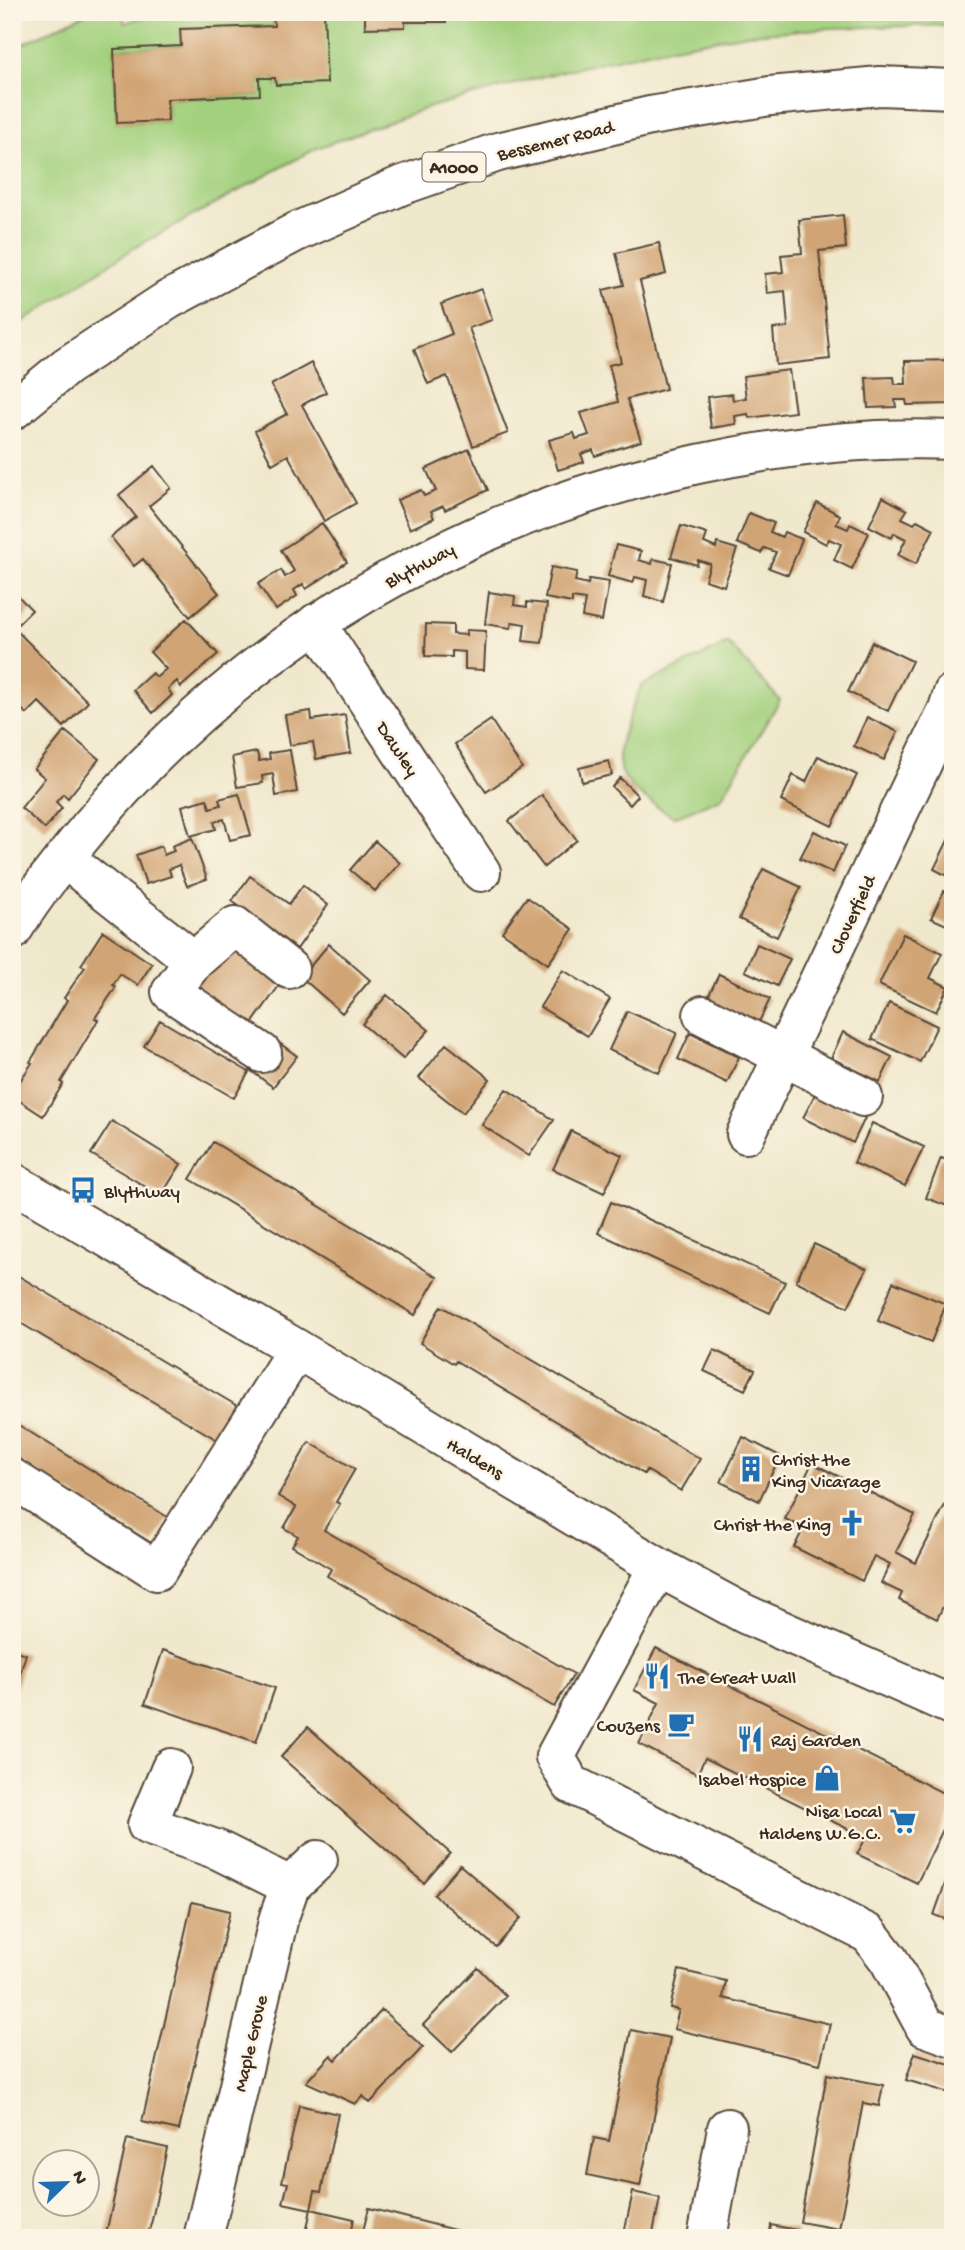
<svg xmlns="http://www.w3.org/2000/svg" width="965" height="2250" viewBox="0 0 965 2250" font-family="'Gochi Hand',sans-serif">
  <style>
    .green { fill: #a2d07d; stroke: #6e7d4e; stroke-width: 2 }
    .building { fill: #d1a474 }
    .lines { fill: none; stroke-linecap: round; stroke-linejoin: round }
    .minor-casing { stroke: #564638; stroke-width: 42 }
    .major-casing { stroke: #564638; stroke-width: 42 }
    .minor { stroke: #fff; stroke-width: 38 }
    .major { stroke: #fff; stroke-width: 38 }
    .labels { text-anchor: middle; stroke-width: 5; stroke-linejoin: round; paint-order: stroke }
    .shield { fill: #fcf5e5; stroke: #75675a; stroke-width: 2 }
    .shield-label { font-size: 18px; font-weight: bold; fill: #3b2a1e }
    .street-label { font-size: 19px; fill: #3b2a1e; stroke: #fcf5e5 }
    .poi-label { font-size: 19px; fill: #3b2a1e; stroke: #fcf5e5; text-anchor: start }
  </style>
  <rect width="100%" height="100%" fill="#fcf5e5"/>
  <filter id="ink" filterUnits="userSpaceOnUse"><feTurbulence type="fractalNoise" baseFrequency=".0143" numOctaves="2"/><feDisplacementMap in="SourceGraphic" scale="14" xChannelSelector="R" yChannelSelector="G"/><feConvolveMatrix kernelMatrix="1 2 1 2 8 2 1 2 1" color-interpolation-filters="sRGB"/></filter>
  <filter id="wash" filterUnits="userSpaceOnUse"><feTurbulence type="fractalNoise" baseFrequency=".00686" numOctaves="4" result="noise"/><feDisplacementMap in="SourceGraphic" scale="28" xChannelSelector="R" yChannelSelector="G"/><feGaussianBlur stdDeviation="1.57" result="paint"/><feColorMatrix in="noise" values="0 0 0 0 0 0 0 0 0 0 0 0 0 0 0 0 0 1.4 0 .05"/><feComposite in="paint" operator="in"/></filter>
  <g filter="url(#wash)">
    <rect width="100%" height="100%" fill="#f0e8cc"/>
    <!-- green -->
    <path class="green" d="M89 12H123L124 23 162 12H273L274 26 181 29V46L114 49 117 123 168 121 167 99 259 95V78H275L276 85 324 12H365V28L404 27 405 22H446V15H483L484 12H531L532 15 575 14 576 12H953V25L831 28 748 34 661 49 567 70 430 107 317 148 269 174 134 248 12 329V49Z
      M728 643 780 700 721 798 674 817C600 774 613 758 641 686Z"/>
    <g id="blocks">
      <!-- building -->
      <path class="building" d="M273 12H324L327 83 276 85 275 78H259L260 95 167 99 168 121 117 123 114 49 181 46 180 29 274 26Z
        M365 12H484V15H446V22H405V27L365 28Z
        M843 215 846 248 819 251 830 359 776 365 773 329 788 327 785 291 767 293 765 274 783 272 781 255 802 253 799 220Z
        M659 243 666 274 640 281 666 389 627 399 641 441 595 456 593 450 581 454 584 462 558 470 549 440 574 433 576 439 589 435 581 413 618 402 609 365 621 362 603 290 624 285 616 253Z
        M481 289 492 320 469 328 508 433 473 446 447 376 428 384 414 349 452 334 441 304Z
        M953 360V404L907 405 906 400H895L896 407 868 408 866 378 894 377 895 384H906L905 361Z
        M311 363 326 392 302 405 356 503 324 521 288 455 272 464 255 431 287 414 271 385Z
        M789 370 795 412 749 418 748 414 735 416 736 424 711 428 707 397 732 394 733 400 746 398 743 376Z
        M469 449 488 490 445 510 443 506 431 511 434 518 410 529 397 500 421 490 424 496 436 491 426 469Z
        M154 466 171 488 149 506 219 593 190 617 143 559 134 566 111 537 136 517 119 495Z
        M883 497 907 510 902 518 914 524 917 520 934 529 916 564 898 555 906 539 894 533 892 538 869 526Z
        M817 503 840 515 836 524 848 529 850 524 869 533 852 569 834 560 841 544 829 539 826 544 803 532Z
        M749 513 774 523 770 532 782 537 784 532 802 539 788 575 769 568 776 552 764 548 761 553 737 543Z
        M322 523 347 562 306 589 303 584 294 590 297 596 276 610 258 584 281 570 285 577 294 571 281 550Z
        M681 526 707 534 704 543 716 548 717 543 737 549 724 586 705 580 710 564 698 560 697 565 671 557Z
        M616 545 641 551 639 560 652 564 653 559 672 563 663 602 644 596 647 580 635 577 633 583 608 576Z
        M551 567 577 572 575 581 588 584 589 579 609 582 602 621 582 617 585 600 572 598V603L545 598Z
        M12 590 32 610 14 628 88 702 64 727 39 702 27 714 12 700Z
        M489 592 515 596 514 605 527 607V602L547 604 542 643 523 641 525 624 512 622 511 628 485 624Z
        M186 619 218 654 181 687 177 681 168 689 172 695 153 713 133 690 152 673 157 677 166 669 150 652Z
        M426 624 453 625V634L466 635V630L486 631 484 670 465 669V652L452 651V657L425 656Z
        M872 642 912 661 888 711 848 692Z
        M311 711 312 720 345 715 351 753 316 759 313 742 290 745 285 715Z
        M867 717 898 732 884 760 854 746Z
        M491 720 522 768 486 792 455 744Z
        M65 731 99 759 68 798 63 794 56 802 62 808 45 829 21 808 45 778 34 769Z
        M290 750 297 792 276 796 273 774 262 776 263 783 237 787 232 757 257 752 259 761 270 759 269 753Z
        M818 756 857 775 832 826 781 801 793 775 806 782Z
        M609 761 612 775 582 782 579 768Z
        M620 778 638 796 630 805 612 787Z
        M239 794 251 835 230 840 224 819 214 822 216 829 190 836 182 806 207 799 210 808 221 805 219 799Z
        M542 795 577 840 544 867 509 821Z
        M953 830V879L934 869Z
        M814 831 845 846 833 873 800 858Z
        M192 838 207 879 187 886 179 865 169 869 171 876 146 884 136 855 161 846 164 855 174 851 172 846Z
        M375 841 400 863 375 891 350 870Z
        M763 869 801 887 777 937 739 919Z
        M250 876 289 904 303 885 328 905 297 949 232 901Z
        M944 891 953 895V928L931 918Z
        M527 897 573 929 548 964 502 932Z
        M103 931 152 964 138 985 120 974 113 985 116 987 95 1018 98 1020 61 1082 63 1084 43 1116 12 1096V1093L32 1063 30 1062 67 1000 64 998 85 967 81 965Z
        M903 934 942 953 930 978 948 987 936 1012 879 985Z
        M225 943 281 983 251 1025 195 985Z
        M329 944 370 980 342 1013 301 977Z
        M757 944 790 959 777 986 745 971Z
        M563 970 610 999 588 1036 540 1007Z
        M719 974 770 999 758 1024 707 999Z
        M387 995 429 1030 403 1059 362 1024Z
        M889 1003 937 1026 920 1062 872 1039Z
        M627 1011 677 1033 659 1073 609 1050Z
        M160 1020 249 1072 234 1098 144 1046Z
        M843 1032 892 1057 880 1082 831 1058Z
        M690 1033 739 1057 727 1083 678 1059Z
        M274 1039 297 1056 273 1087 250 1070Z
        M446 1044 490 1079 463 1113 419 1078Z
        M506 1089 554 1120 529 1156 482 1125Z
        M815 1094 865 1118 853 1143 803 1118Z
        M112 1121 181 1164 161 1196 91 1154Z
        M872 1123 924 1147 905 1186 854 1163Z
        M571 1131 622 1155 604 1193 553 1169Z
        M213 1142 437 1277 415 1315 190 1179Z
        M941 1158 953 1162V1208L926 1198Z
        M611 1202 785 1282 770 1313 598 1233Z
        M814 1244 867 1269 848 1307 796 1281Z
        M12 1272 239 1407 219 1441 12 1318Z
        M893 1282 946 1304 931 1342 878 1321Z
        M441 1306 700 1459 681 1491 646 1470 644 1474 456 1361 454 1364 420 1343Z
        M714 1350 755 1370 745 1390 704 1371Z
        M12 1421 169 1518 153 1544 12 1457Z
        M743 1437 780 1456 759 1501 721 1482Z
        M309 1442 355 1469 336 1502 340 1504 324 1530 574 1674 554 1707 327 1576 331 1569 292 1546 298 1536 284 1528 296 1507 278 1496Z
        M812 1463 915 1515 896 1552 916 1563 948 1499 953 1502V1586L937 1619 899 1600 902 1593 881 1583 890 1564 874 1556 862 1581 794 1547 804 1528 785 1519Z
        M656 1648 953 1798V1809L917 1883 857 1854 866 1838 705 1758 697 1774 639 1744 659 1703 634 1690Z
        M12 1650 26 1654 13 1697H12Z
        M163 1650 275 1688 256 1742 145 1704Z
        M308 1727 450 1853 424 1883 281 1757Z
        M952 1864H953V1922L934 1915Z
        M460 1865 521 1918 496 1947 434 1895Z
        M192 1902 230 1911 179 2130 142 2122Z
        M478 1968 506 1996 452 2052 423 2025Z
        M679 1970 726 1981 723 1998 830 2024 820 2064 674 2029 679 2010 670 2008Z
        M382 2010 423 2047 370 2103 363 2096 355 2104 306 2082 331 2055 336 2060Z
        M631 2030 670 2038 640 2186 587 2175 594 2138 609 2141Z
        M915 2053 953 2065V2094L906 2080Z
        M827 2074 883 2085 879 2106 863 2103 839 2229 800 2222Z
        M299 2105 338 2114 321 2192 315 2191 311 2209 283 2203 288 2183 282 2182Z
        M127 2139 167 2148 152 2220 147 2238H105Z
        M633 2192 660 2198 652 2238H623Z
        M369 2208 482 2237V2238H361Z
        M311 2209 354 2219 350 2238H305Z
        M771 2225 797 2230 796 2238H769Z"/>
    </g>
  </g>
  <g filter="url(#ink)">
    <use href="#blocks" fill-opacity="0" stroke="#564638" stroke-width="2"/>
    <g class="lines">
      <!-- minor casing -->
      <g class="minor-casing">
        <path id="minor" d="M316 623 481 872
          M64 858 194 961 171 992 262 1053
          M12 931C35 893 64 858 92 824 248 638 462 515 698 464 782 446 867 436 953 440
          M194 961 235 926 289 969
          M703 1015 863 1097
          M746 1134 948 709 953 693
          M12 1182 297 1349 658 1567 745 1614 953 1706
          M12 1478 157 1571 297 1349
          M658 1567 555 1757 571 1784 869 1934 889 1960 925 2027 953 2037
          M171 1768 147 1825 218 1850 290 1886
          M203 2238 279 1917 290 1886 318 1860
          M707 2238 727 2128"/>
      </g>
      <!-- major casing -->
      <g class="major-casing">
        <path id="major" d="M12 411 67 366 168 300 296 232 400 186 498 152 650 116 770 96 880 86 953 89"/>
      </g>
      <!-- minor -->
      <use href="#minor" class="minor"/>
      <!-- major -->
      <use href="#major" class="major"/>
    </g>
  </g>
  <!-- icons -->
  <defs>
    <g id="bus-bare" transform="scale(2.1)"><path d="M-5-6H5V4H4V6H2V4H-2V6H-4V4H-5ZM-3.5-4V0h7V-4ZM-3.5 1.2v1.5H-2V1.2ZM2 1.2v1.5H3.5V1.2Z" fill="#1f6fb2" stroke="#fcf5e5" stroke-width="2.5" paint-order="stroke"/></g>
    <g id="building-bare" transform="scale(2.1)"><path d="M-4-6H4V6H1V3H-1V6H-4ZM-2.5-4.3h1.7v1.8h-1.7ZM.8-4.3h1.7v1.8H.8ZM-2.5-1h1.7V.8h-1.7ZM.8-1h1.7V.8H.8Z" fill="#1f6fb2" stroke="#fcf5e5" stroke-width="2.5" paint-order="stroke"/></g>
    <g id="church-bare" transform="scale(2.1)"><path d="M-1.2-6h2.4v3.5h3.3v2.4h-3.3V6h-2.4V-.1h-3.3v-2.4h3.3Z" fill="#1f6fb2" stroke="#fcf5e5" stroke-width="2.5" paint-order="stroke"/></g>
    <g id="restaurant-bare" transform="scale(2.1)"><path d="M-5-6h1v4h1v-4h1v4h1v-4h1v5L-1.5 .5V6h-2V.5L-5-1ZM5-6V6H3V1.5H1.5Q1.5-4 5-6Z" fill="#1f6fb2" stroke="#fcf5e5" stroke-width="2.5" paint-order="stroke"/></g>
    <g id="cafe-bare" transform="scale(2.1)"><path d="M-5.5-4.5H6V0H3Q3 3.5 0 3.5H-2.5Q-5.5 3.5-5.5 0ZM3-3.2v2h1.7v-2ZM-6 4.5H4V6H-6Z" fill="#1f6fb2" stroke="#fcf5e5" stroke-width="2.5" paint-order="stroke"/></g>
    <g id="shop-bare" transform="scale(2.1)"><path d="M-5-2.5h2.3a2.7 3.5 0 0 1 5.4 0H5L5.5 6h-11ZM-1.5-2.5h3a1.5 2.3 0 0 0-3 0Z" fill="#1f6fb2" stroke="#fcf5e5" stroke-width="2.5" paint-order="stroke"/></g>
    <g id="supermarket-bare" transform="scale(2.1)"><path d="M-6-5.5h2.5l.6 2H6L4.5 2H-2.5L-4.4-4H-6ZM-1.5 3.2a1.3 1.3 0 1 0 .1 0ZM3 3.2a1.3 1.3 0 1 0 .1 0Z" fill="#1f6fb2" stroke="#fcf5e5" stroke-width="2.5" paint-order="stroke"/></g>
  </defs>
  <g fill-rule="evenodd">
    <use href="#bus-bare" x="83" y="1190"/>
    <use href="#building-bare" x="751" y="1469"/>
    <use href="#church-bare" x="852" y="1523"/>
    <use href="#restaurant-bare" x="657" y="1676"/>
    <use href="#cafe-bare" x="681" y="1724"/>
    <use href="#restaurant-bare" x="750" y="1739"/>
    <use href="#shop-bare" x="827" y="1778"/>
    <use href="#supermarket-bare" x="903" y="1821"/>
  </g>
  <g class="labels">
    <!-- shield labels -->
    <rect class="shield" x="422.5" y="152.5" width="63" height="29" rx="5"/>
    <g class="shield-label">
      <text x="454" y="173">A1000</text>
    </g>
    <!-- street labels -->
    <g class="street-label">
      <text transform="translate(555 139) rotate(-14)" y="7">Bessemer Road</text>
      <text transform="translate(419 564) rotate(-28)" y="7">Blythway</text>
      <text transform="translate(399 748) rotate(56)" y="7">Dawley</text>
      <text transform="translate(851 914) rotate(-65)" y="7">Cloverfield</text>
      <text transform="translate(476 1457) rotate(31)" y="7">Haldens</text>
      <text transform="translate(249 2043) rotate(-77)" y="7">Maple Grove</text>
    </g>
    <!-- poi labels -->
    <g class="poi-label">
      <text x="104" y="1197">Blythway</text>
      <text x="772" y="1465">Christ the<tspan x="772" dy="22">King Vicarage</tspan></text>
      <text x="831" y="1530" text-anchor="end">Christ the King</text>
      <text x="678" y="1683">The Great Wall</text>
      <text x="660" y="1731" text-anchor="end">Couzens</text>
      <text x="771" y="1746">Raj Garden</text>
      <text x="806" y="1785" text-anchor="end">Isabel Hospice</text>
      <text x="882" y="1817" text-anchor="end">Nisa Local<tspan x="882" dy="22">Haldens W.G.C.</tspan></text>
    </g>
  </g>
  <!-- margin -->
  <rect width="965" height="2250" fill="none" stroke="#fcf5e5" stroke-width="42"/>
  <!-- north arrow -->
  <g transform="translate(66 2183) rotate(67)"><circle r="33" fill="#fcf5e5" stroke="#afa495" stroke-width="2"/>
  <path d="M0-5L12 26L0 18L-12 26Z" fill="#1f6fb2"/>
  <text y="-10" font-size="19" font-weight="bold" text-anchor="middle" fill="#3b2a1e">N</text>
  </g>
</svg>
